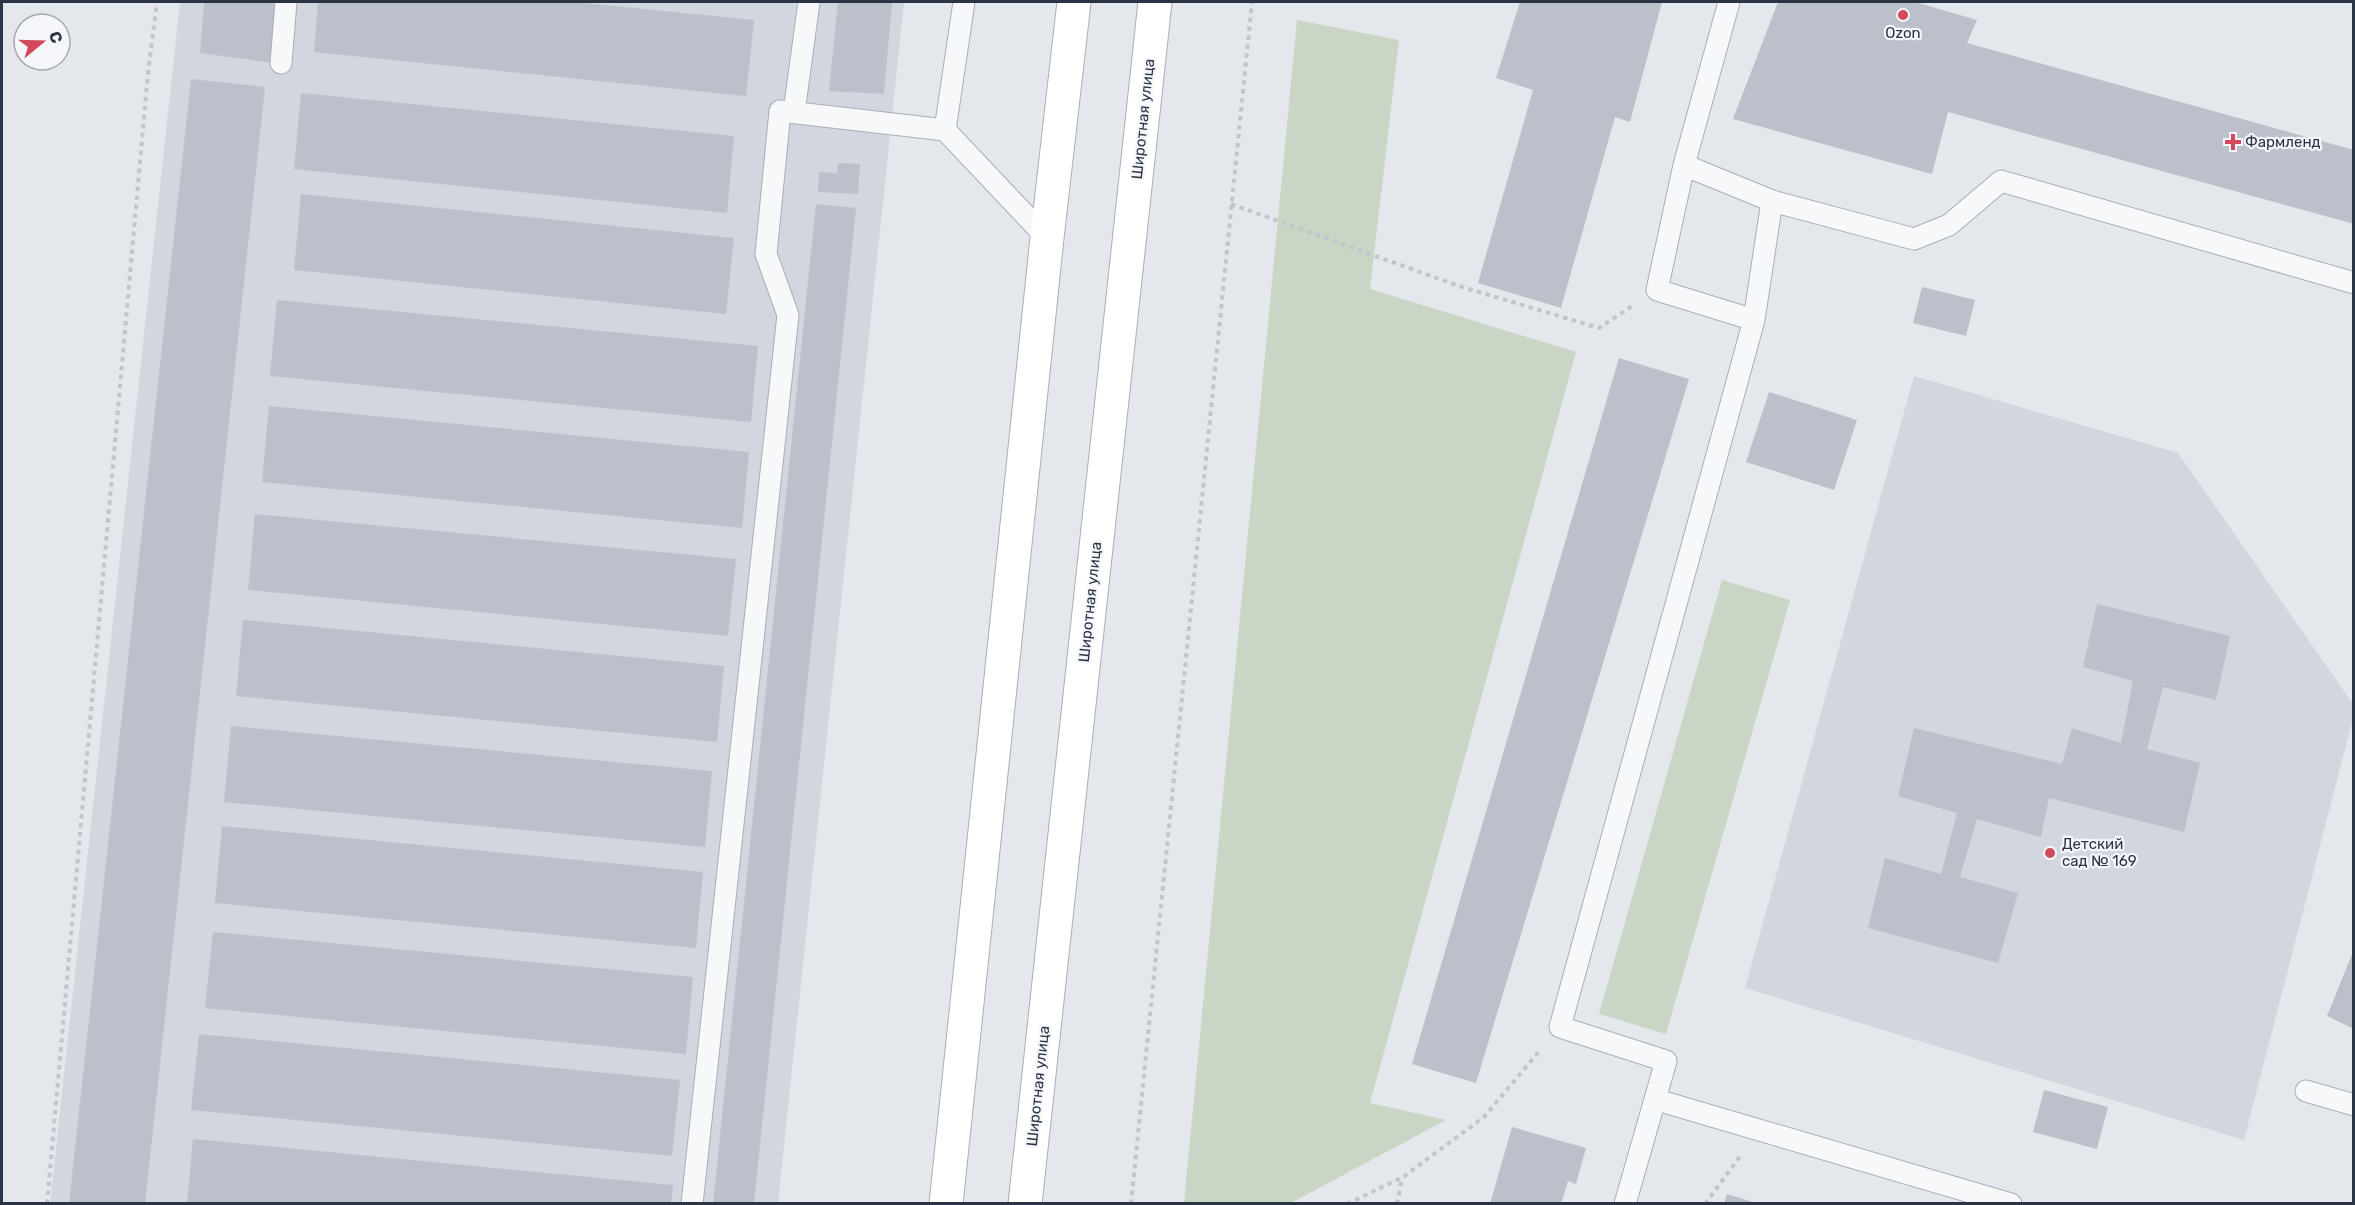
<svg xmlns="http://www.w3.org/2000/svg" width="2355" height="1205" viewBox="0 0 2355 1205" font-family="Rubik,sans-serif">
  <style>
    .built { fill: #d2d6de }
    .green { fill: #c9d6c5 }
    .building { fill: #bbc0ca }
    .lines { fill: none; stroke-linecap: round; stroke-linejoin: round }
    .lane-casing { stroke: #a9aeb7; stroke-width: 23 }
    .secondary-casing { stroke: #a9aeb7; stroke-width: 35 }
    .path { stroke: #c2c5cb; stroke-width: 4; stroke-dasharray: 4.5 4.5; stroke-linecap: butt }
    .lane { stroke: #f7f8fa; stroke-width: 21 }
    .secondary { stroke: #fff; stroke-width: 33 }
    .poi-dot { fill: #d1495b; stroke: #f4f6f9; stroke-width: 2 }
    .labels { text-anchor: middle; stroke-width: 4.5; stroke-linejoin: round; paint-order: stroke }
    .poi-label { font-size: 15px; fill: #2b3445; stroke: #f4f6f9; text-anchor: start }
    .street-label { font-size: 15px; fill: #2b3445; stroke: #f4f6f9 }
  </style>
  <rect width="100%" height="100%" fill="#e4e7ec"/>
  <!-- built -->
  <path class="built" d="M180 2H904L778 1203 50 1204Z
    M1914 376 2178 453 2353 704V718L2244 1140 1745 988Z"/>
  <!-- green -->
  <path class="green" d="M1297 20 1399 40 1370 289 1576 352 1370 1103 1446 1120 1291 1203H1184Z
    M1722 580 1790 600 1666 1034 1599 1014Z"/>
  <!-- building -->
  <path class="building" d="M204 2H279L275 63 200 53Z
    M318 2H574L754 20 746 96 314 52Z
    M838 2H892L884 94 829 91Z
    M1520 2H1662L1630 122 1615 117 1561 308 1478 283 1533 90 1496 78Z
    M1778 2H1915L1977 20 1967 43 2354 150V224L1948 112 1932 174 1733 119Z
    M191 79 265 87 145 1204H69Z
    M301 93 734 136 727 213 294 169Z
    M838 163 860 164 858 194 818 192 819 172 837 173Z
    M301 194 734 238 726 314 294 270Z
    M816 204 856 208 754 1204H713Z
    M1922 287 1975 300 1966 336 1913 323Z
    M277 300 758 346 751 422 270 376Z
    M1619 358 1689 379 1476 1083 1412 1064Z
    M1769 392 1857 420 1834 490 1746 462Z
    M269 406 749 452 742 528 262 482Z
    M255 514 736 559 728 636 248 590Z
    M2097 604 2230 636 2216 700 2163 687 2147 749 2200 763 2184 832 2049 798 2041 837 1977 819 1960 877 2018 893 1998 963 1868 928 1885 858 1941 874 1957 813 1898 796 1914 728 2062 764 2072 728 2121 743 2133 681 2083 667Z
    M243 620 724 666 717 742 236 696Z
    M231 726 712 771 705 847 224 802Z
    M222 826 703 872 696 948 215 903Z
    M213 932 693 977 686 1054 205 1008Z
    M2353 952H2354V1029L2327 1016Z
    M199 1034 680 1080 672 1156 191 1110Z
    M2044 1090 2108 1107 2097 1149 2033 1132Z
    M1512 1127 1586 1148 1576 1184 1568 1181 1561 1204H1490Z
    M193 1139 673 1185 671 1204H187Z
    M1727 1194 1756 1203V1204H1724Z"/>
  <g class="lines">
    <!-- lane casing -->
    <g class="lane-casing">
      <path id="lane" d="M964 2 945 130 1047 238
        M281 63 286 2
        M794 112 809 2
        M1684 165 1772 201 1914 239 1949 225 2001 181 2354 283
        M1754 320 1772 201
        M2306 1091 2354 1105
        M1657 1100 2011 1204
        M692 1204 788 315 766 254 780 111 945 130
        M1625 1204 1666 1061 1560 1027 1754 320 1657 290 1684 165 1729 2"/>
    </g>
    <!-- secondary casing -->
    <g class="secondary-casing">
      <path id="secondary" d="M946 1204 1047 238 1074 2
        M1025 1204 1155 2"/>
    </g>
    <!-- path -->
    <path class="path" d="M1231 204 1459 286 1599 328 1632 306
      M47 1204 148 73 157 2
      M1131 1204 1252 2
      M1347 1204 1403 1177 1484 1117 1541 1049
      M1397 1204 1402 1178
      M1705 1204 1741 1155"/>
    <!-- lane -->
    <use href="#lane" class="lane"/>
    <!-- secondary -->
    <use href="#secondary" class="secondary"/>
  </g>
  <!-- markers -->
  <g class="poi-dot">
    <circle cx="1903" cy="15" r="6"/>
    <path d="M2230 133h6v6h6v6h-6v6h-6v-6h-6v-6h6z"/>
    <circle cx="2050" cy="853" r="6"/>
  </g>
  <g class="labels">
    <!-- poi labels -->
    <g class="poi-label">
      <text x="1903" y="38" text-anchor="middle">Ozon</text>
      <text x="2245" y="147">Фармленд</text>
      <text x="2062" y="849">Детский<tspan x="2062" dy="17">сад № 169</tspan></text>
    </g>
    <!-- street labels -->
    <g class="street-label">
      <text transform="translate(1143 119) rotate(-84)" y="5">Широтная улица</text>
      <text transform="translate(1090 602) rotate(-84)" y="5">Широтная улица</text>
      <text transform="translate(1038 1086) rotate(-84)" y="5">Широтная улица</text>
    </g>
  </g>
  <!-- border -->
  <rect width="2355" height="1205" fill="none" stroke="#2b3445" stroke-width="6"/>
  <!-- north arrow -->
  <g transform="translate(42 42) rotate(71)"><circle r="28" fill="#f4f6f9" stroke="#a4a8b1" stroke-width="1.5"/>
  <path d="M0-4.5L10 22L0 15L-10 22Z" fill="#d1495b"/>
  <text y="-9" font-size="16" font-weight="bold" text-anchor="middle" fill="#2b3445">С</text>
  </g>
</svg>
